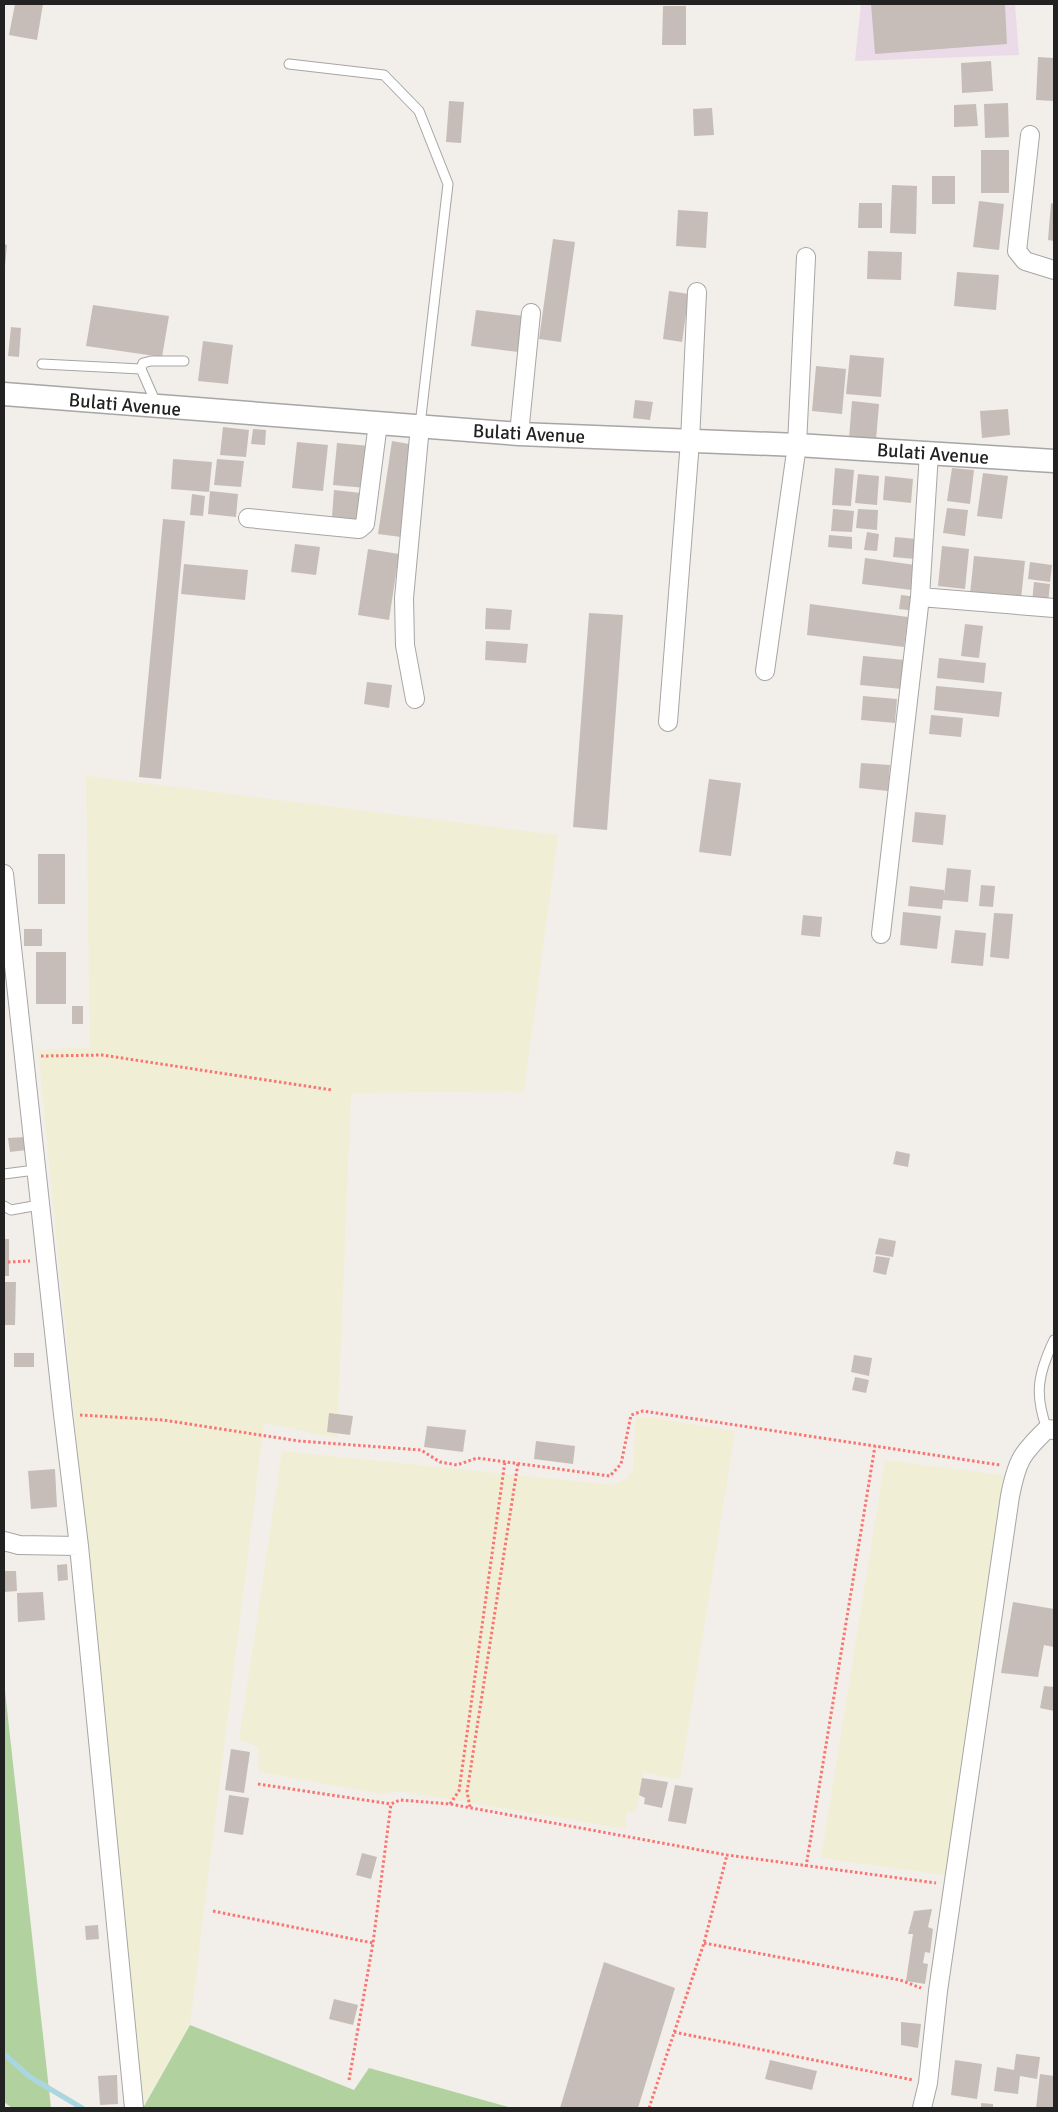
<svg xmlns="http://www.w3.org/2000/svg" width="1058" height="2112" viewBox="0 0 1058 2112" font-family="Signika,sans-serif">
  <style>
    .industrial { fill: #ebdbe9 }
    .farmland { fill: #f0efd5 }
    .forest { fill: #b1d19e }
    .lines { fill: none; stroke-linecap: round; stroke-linejoin: round }
    .stream { stroke: #aad7df; stroke-width: 5.5 }
    .building { fill: #c7bdb8 }
    .service-casing { stroke: #a6a6a6; stroke-width: 11 }
    .minor-casing { stroke: #a6a6a6; stroke-width: 20 }
    .tertiary-casing { stroke: #a6a6a6; stroke-width: 25 }
    .path { stroke: #fa7472; stroke-width: 3; stroke-dasharray: 2.5 2.5; stroke-linecap: butt }
    .service { stroke: #fff; stroke-width: 9 }
    .minor { stroke: #fff; stroke-width: 18 }
    .tertiary { stroke: #fff; stroke-width: 22 }
    .labels { text-anchor: middle; stroke-width: 4; stroke-linejoin: round; paint-order: stroke }
    .street-label { font-size: 19px; fill: #222; stroke: #fff }
  </style>
  <rect width="100%" height="100%" fill="#f2eee9"/>
  <!-- industrial -->
  <path class="industrial" d="M861 4H1015L1019 55 855 61Z"/>
  <!-- farmland -->
  <path class="farmland" d="M86 776 558 835 524 1091 351 1093 337 1438 264 1423 190 2025 142 2106 38 1050 90 1047Z
    M647 1417 735 1431 680 1780 643 1772 636 1811 626 1813V1829L399 1791 383 1794 259 1772 258 1747 239 1740 282 1451 613 1485 626 1479 633 1471 636 1419Z
    M885 1460 1010 1476 945 1875 821 1858Z"/>
  <!-- forest -->
  <path class="forest" d="M4 1682 51 2108H12L4 2102Z
    M190 2025 354 2090 369 2068 512 2108H143Z"/>
  <g class="lines">
    <!-- stream -->
    <path class="stream" d="M4 2054 30 2077 82 2108"/>
  </g>
  <!-- building -->
  <path class="building" d="M15 4H43L37 40 9 35Z
    M871 4H1005L1007 44 875 54Z
    M663 6H686V45H662Z
    M1038 57 1054 58V101L1036 100Z
    M991 61 993 91 962 93 961 63Z
    M449 101 464 102 461 143 446 142Z
    M1008 103 1009 137 985 138 984 104Z
    M976 104 978 126 954 127V105Z
    M712 108 714 135 694 136 693 109Z
    M981 150H1009V193H981Z
    M932 176H955V204H932Z
    M892 185 917 186 916 234 890 233Z
    M979 201 1004 204 999 250 973 247Z
    M859 203H882V228H858Z
    M1051 203 1054 204V241L1048 240Z
    M678 210 708 212 706 248 676 246Z
    M553 239 575 242 561 342 539 339Z
    M4 244 7 245 5 266H4Z
    M868 251 902 252 901 280 867 279Z
    M957 272 999 275 996 310 954 306Z
    M669 291 689 294 682 342 663 339Z
    M93 305 169 316 162 357 86 346Z
    M476 310 524 316 519 352 471 346Z
    M11 327 21 328 19 357 8 356Z
    M203 341 233 345 228 384 198 381Z
    M850 355 884 358 881 397 846 394Z
    M816 366 846 369 842 414 812 411Z
    M635 400 653 402 650 420 633 418Z
    M852 401 879 404 876 440 849 438Z
    M1008 409 1010 435 982 438 980 411Z
    M223 427 249 430 246 457 220 455Z
    M253 429 266 430 265 445 251 444Z
    M392 441 415 445 401 537 378 534Z
    M297 442 328 445 323 491 292 488Z
    M337 443 370 446 366 488 333 485Z
    M173 459 212 462 209 492 171 489Z
    M217 459 244 461 241 487 214 485Z
    M835 468 854 470 851 506 832 505Z
    M952 468 974 470 970 504 947 501Z
    M983 473 1008 476 1002 519 977 516Z
    M858 474 879 476 877 505 855 503Z
    M885 476 913 479 911 503 883 500Z
    M334 490 361 493 358 520 332 517Z
    M210 491 238 494 236 517 208 514Z
    M192 494 205 496 203 516 190 515Z
    M947 508 968 510 965 536 943 533Z
    M833 509 854 511 852 532 831 531Z
    M858 509 878 510 877 530 856 528Z
    M163 519 185 521 161 779 139 777Z
    M867 532 879 534 877 551 864 550Z
    M829 535 852 537V549L828 547Z
    M895 537 917 539 915 559 893 557Z
    M295 544 320 547 316 575 291 572Z
    M942 546 969 549 965 589 938 586Z
    M368 549 399 554 389 620 358 615Z
    M974 556 1025 561 1021 599 970 594Z
    M865 558 915 565 912 590 862 584Z
    M1030 562 1052 565 1050 582 1028 579Z
    M184 564 248 570 245 600 181 594Z
    M1034 582 1050 584 1048 604 1032 602Z
    M901 595 917 597 916 611 899 609Z
    M810 604 908 617 904 647 807 635Z
    M486 608 512 610 510 630 485 629Z
    M589 613 623 615 607 830 573 827Z
    M965 624 983 626 979 658 961 656Z
    M486 641 528 644 526 663 485 660Z
    M863 656 905 660 902 689 860 685Z
    M939 658 986 663 984 683 937 678Z
    M367 682 392 685 389 708 364 704Z
    M936 686 1002 692 999 717 934 710Z
    M863 696 897 699 895 723 861 720Z
    M931 715 963 718 961 737 929 734Z
    M861 763 890 765 888 791 859 788Z
    M709 779 741 783 731 856 699 852Z
    M915 812 946 815 943 845 912 842Z
    M38 854H65V904H38Z
    M947 868 971 870 968 902 943 900 942 909 908 906 910 886 944 890V895Z
    M981 885 995 886 993 907 979 906Z
    M903 912 941 916 937 949 900 945Z
    M994 913 1013 914 1009 959 990 957Z
    M803 915 822 917 820 937 801 935Z
    M24 929H42V946H24Z
    M955 930 986 933 983 966 951 963Z
    M36 952H66V1004H36Z
    M72 1006H83V1024H72Z
    M25 1137 27 1150 10 1152 8 1138Z
    M896 1151 910 1154 908 1167 893 1164Z
    M879 1238 896 1241 893 1257 875 1254Z
    M4 1239H9V1276H4Z
    M876 1256 890 1258 886 1275 873 1272Z
    M4 1282H16L15 1325H4Z
    M14 1353H34V1367H14Z
    M854 1355 872 1358 869 1376 851 1372Z
    M855 1377 869 1380 866 1393 852 1390Z
    M329 1413 353 1416 350 1435 327 1432Z
    M427 1426 466 1430 463 1452 424 1447Z
    M536 1441 575 1446 573 1464 534 1459Z
    M55 1469 57 1507 31 1509 28 1471Z
    M67 1564 68 1580 58 1581 57 1565Z
    M4 1571H16L17 1591 4 1592Z
    M43 1592 45 1620 18 1622 17 1593Z
    M1013 1602 1054 1609V1647L1044 1645 1038 1677 1001 1673Z
    M1044 1686 1054 1687V1711L1040 1708Z
    M231 1749 250 1752 244 1793 225 1790Z
    M642 1778 668 1782 662 1808 644 1804 645 1798 639 1795Z
    M675 1785 693 1788 686 1824 668 1821Z
    M229 1795 249 1798 243 1835 224 1832Z
    M362 1853 377 1857 371 1879 356 1875Z
    M932 1909 928 1927 933 1929 930 1953 925 1952 923 1963 928 1964 925 1984 906 1981 913 1934H908L914 1911Z
    M98 1925 99 1939 86 1940 85 1926Z
    M604 1962 675 1988 638 2108H560Z
    M334 1999 358 2005 353 2025 329 2019Z
    M901 2022 921 2024 918 2048 901 2045Z
    M1016 2054 1040 2057 1037 2079 1020 2076 1018 2094 994 2091 997 2067 1014 2070Z
    M770 2060 817 2071 812 2090 765 2079Z
    M955 2060 982 2064 977 2099 951 2095Z
    M1040 2074 1054 2076V2108H1036Z
    M117 2075 118 2104 100 2105 98 2076Z
    M981 2103 993 2104V2108H981Z"/>
  <g class="lines">
    <!-- service casing -->
    <g class="service-casing">
      <path id="service" d="M289 64 384 75 419 111 448 184 420 425
        M42 364 141 369
        M156 403 141 369 143 363 151 361H184
        M4 1174 35 1170
        M4 1206 11 1210 39 1205
        M1047 1429C1034 1394 1038 1374 1054 1340"/>
    </g>
    <!-- minor casing -->
    <g class="minor-casing">
      <path id="minor" d="M1030 135 1017 251 1025 261 1054 270
        M519 434 531 313
        M248 518 359 529 365 524 378 423
        M920 597 1054 608
        M765 671 797 445 806 257
        M415 699 405 645 404 598 420 426
        M668 722 690 441 697 292
        M4 874 63 1414 79 1546 134 2108
        M881 934 920 597 929 453
        M4 1541 19 1545 79 1546
        M922 2108 928 2083 938 1991 1010 1496C1017 1461 1021 1454 1047 1429L1054 1430"/>
    </g>
    <!-- tertiary casing -->
    <g class="tertiary-casing">
      <path id="tertiary" d="M4 394 519 434 797 445 1054 461"/>
    </g>
    <!-- path -->
    <path class="path" d="M41 1056 102 1055 332 1090
      M8 1262 30 1261
      M80 1415 163 1420 299 1441 421 1450 440 1462 457 1465 477 1458 610 1476 621 1464 631 1415 643 1411 1000 1465
      M258 1784 391 1804
      M450 1804 459 1791 505 1461
      M470 1807 467 1792 518 1463
      M806 1867 875 1446
      M213 1911 373 1943
      M704 1943 900 1980 921 1988
      M674 2032 913 2080
      M349 2080 373 1943 391 1804 400 1800 450 1804 727 1855 936 1883
      M649 2108 704 1943 727 1855"/>
    <!-- service -->
    <use href="#service" class="service"/>
    <!-- minor -->
    <use href="#minor" class="minor"/>
    <!-- tertiary -->
    <use href="#tertiary" class="tertiary"/>
  </g>
  <g class="labels">
    <!-- street labels -->
    <g class="street-label">
      <text transform="translate(125 404) rotate(5)" y="7">Bulati Avenue</text>
      <text transform="translate(529 433) rotate(3)" y="7">Bulati Avenue</text>
      <text transform="translate(933 453) rotate(4)" y="7">Bulati Avenue</text>
    </g>
  </g>
  <!-- border -->
  <rect width="1058" height="2112" fill="none" stroke="#222222" stroke-width="10"/>
</svg>
